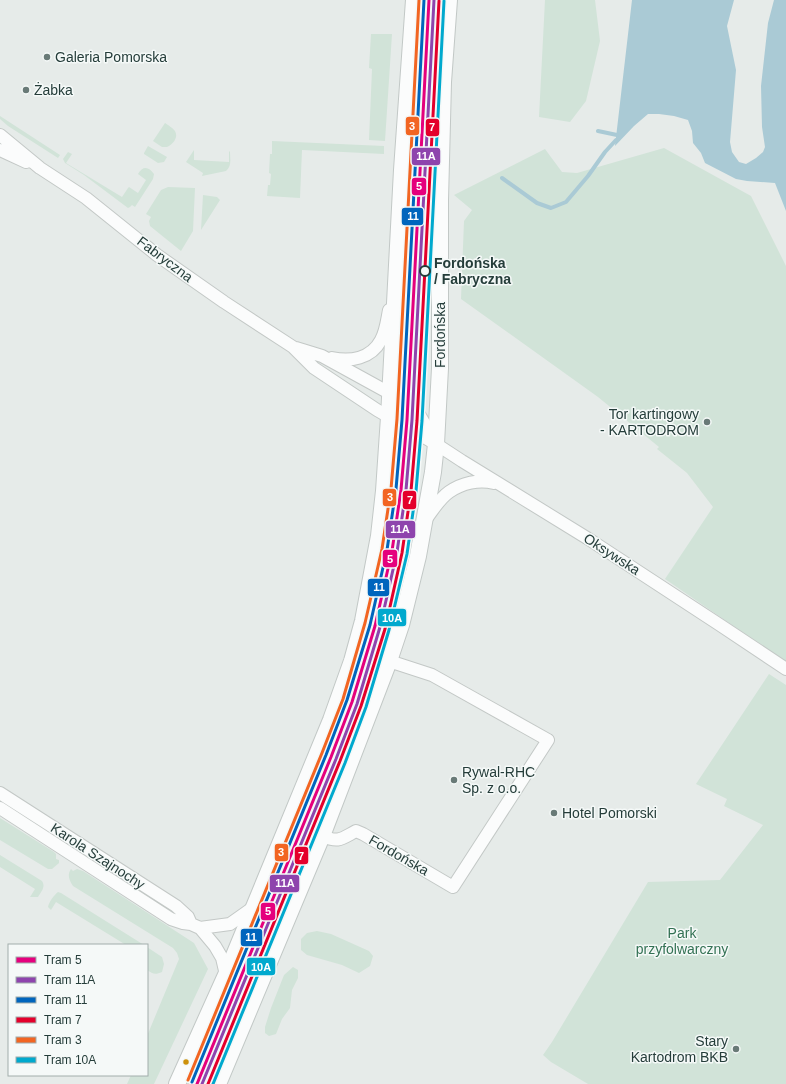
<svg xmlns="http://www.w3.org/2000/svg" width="786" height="1084" viewBox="0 0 786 1084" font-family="Helvetica,sans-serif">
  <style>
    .green { fill: #d1e3d8 }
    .water { fill: #aacad5 }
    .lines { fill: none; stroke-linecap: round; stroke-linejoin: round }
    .stream { stroke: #aacad5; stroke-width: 4 }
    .street-casing { stroke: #c3c8c6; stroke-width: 14 }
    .secondary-casing { stroke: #c2c8c6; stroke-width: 18 }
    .street { stroke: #fbfcfc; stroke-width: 12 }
    .secondary { stroke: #fbfcfc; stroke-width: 16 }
    .tram-1-casing { stroke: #f5f9f8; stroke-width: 6 }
    .tram-2-casing { stroke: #f5f9f8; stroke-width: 6 }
    .tram-3-casing { stroke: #f5f9f8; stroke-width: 6 }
    .tram-4-casing { stroke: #f5f9f8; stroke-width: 6 }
    .tram-5-casing { stroke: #f5f9f8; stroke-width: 6 }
    .tram-6-casing { stroke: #f5f9f8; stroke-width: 6 }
    .tram-1 { stroke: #e5007d; stroke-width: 3 }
    .tram-2 { stroke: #8e44ad; stroke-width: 3 }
    .tram-3 { stroke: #0065bd; stroke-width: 3 }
    .tram-4 { stroke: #e4002b; stroke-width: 3 }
    .tram-5 { stroke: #f26522; stroke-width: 3 }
    .tram-6 { stroke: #00a9ce; stroke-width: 3 }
    .poi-dot { fill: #697a77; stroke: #f5f9f8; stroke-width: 1.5 }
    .stop-dot { fill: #f5f9f8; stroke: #253d3a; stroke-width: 2 }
    .bus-dot { fill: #cd910c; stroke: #f5f9f8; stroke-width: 1.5 }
    .labels { text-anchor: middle; stroke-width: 3; stroke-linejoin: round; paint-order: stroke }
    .poi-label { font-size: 14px; fill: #253d3a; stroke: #f5f9f8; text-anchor: start }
    .street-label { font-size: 14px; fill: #253d3a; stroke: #f5f9f8 }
    .stop-label { font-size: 14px; font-weight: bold; fill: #253d3a; stroke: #f5f9f8; text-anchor: start }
    .park-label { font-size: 14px; fill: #327153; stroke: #f5f9f8 }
    .line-badge { stroke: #f5f9f8; stroke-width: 1.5 }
    .badge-label { font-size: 11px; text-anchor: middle; font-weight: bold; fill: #fff }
  </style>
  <rect width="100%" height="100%" fill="#e6ebe9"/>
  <!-- green -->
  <path class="green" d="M545 0H595L600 41 586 101 570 122 539 117Z
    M371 34H392L385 141 369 140 372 69 369 68Z
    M0 116 60 155 58 158 8 126 0 119Z
    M165 123C168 125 173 128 175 131 179 138 172 145 167 147H162L153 141Z
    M272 141 384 146V154L302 150 300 198 267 196 268 185H270L271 174 269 173 270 154H272Z
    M148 146 167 157 164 162 158 163 144 154V153Z
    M664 148 751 196 786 266V662L665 579 713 507 687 473 657 449 659 447 598 397 461 299 464 221 472 210 454 195 545 149 562 172 577 173Z
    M194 150V160L229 162V151L230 152C230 159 232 166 226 171L202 176 203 173 186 162Z
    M68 152 72 154 66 163 122 197 128 188 129 187 138 193 146 180 138 174C143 165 149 167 154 174L153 179 135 207 132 205 130 207 128 208 84 175 65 163 63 159Z
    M168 187 195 188 193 231 181 251 150 226 149 221 151 217 146 214 161 190Z
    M203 195 217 197 220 200 201 230Z
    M413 479 417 480 409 535 403 566 363 710 338 776 210 1084H208L331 785 354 727 365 696 395 587 407 521Z
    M378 584 381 588 368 642 348 705 333 744 194 1084H184L222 1005 233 980 333 739 358 667 370 622Z
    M769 674 786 685V1084H588L551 1062 543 1055 552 1042 648 882 720 880 763 825 724 806 727 799 696 784Z
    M0 818 54 852 56 854V859L59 860V863L52 869H48L0 840Z
    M0 855 42 881C46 887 41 892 38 897H30L35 889 0 867Z
    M71 869 73 871 77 869 83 871 194 943 208 969 154 1084H127L131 1075H147V1036L179 959 177 953 173 948 73 886C69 880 67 875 71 869Z
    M58 892 61 893 144 945H126L56 902 51 910 48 907C49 902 54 895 58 892Z
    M317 931 331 934 369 951 373 956 370 966 359 973 342 965 307 955 301 950V939L307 933Z
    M147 947 162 957 164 964 162 972C155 975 153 974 147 970Z
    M293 967 298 970V978L292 990 290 1008 282 1019 276 1034 269 1036 265 1033V1027L271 1008 284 975Z"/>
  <!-- water -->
  <path class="water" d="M632 0H734L727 26 736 70 730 142 732 152 739 162 746 164 756 158 763 152 765 147 762 127 761 86 768 23 774 0H786V211L775 183 747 181 736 179 705 163 701 153 693 143 692 131 688 120 674 116 659 114H648L634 126 615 146Z"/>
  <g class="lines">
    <!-- stream -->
    <path class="stream" d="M598 131 617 135
      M502 178 537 203 551 208 566 202 588 176 605 152 616 140"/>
    <!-- street casing -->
    <g class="street-casing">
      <path id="street" d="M0 135 40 168 86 198 157 255 224 302 293 347 314 368 377 410 436 444 462 461 587 538 720 625 786 669
        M0 150 26 162
        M296 348 322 356 413 406 416 409 435 442
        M332 358C350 362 371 359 381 340 386 331 387 320 389 310
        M426 519C433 510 439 499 449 492 462 483 479 479 494 483
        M0 793 176 906 188 917 191 924
        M0 808 171 919 183 923 191 924 200 928 215 946 222 958 226 975
        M322 836C339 843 341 839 356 831L363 834 453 887 548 740 432 675 389 661
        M200 928 230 924 254 907"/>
    </g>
    <!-- secondary casing -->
    <g class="secondary-casing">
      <path id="secondary" d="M177 1084 226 975 331 720 352 661 363 621 379 536 384 491 389 417 402 170 414 0
        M218 1084 322 836 389 661 401 625 418 556 433 472 436 444 440 368V200L443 82 449 0"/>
    </g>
    <!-- street -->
    <use href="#street" class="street"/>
    <!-- secondary -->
    <use href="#secondary" class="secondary"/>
    <!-- tram-1 casing -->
    <g class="tram-1-casing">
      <path id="tram-1" d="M197 1084 331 757 352 702 375 626 392 551 401 490 407 420 429 0"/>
    </g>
    <!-- tram-2 casing -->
    <g class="tram-2-casing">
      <path id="tram-2" d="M202 1084 336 759 357 704 380 627 397 552 406 490 412 420 434 0"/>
    </g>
    <!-- tram-3 casing -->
    <g class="tram-3-casing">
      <path id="tram-3" d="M192 1082 326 755 347 700 370 625 387 550 396 489 402 420 424 0"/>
    </g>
    <!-- tram-4 casing -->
    <g class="tram-4-casing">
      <path id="tram-4" d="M208 1084 340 761 361 706 385 629 402 553 411 491 417 421 439 1"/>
    </g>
    <!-- tram-5 casing -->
    <g class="tram-5-casing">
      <path id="tram-5" d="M188 1080 322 753 343 699 365 623 382 549 391 489 397 419 419 0"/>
    </g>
    <!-- tram-6 casing -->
    <g class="tram-6-casing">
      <path id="tram-6" d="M213 1084 345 763 366 707 389 630 407 554 416 491 422 421 444 1"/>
    </g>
    <!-- tram-1 -->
    <use href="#tram-1" class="tram-1"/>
    <!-- tram-2 -->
    <use href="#tram-2" class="tram-2"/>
    <!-- tram-3 -->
    <use href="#tram-3" class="tram-3"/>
    <!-- tram-4 -->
    <use href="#tram-4" class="tram-4"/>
    <!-- tram-5 -->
    <use href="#tram-5" class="tram-5"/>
    <!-- tram-6 -->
    <use href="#tram-6" class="tram-6"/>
  </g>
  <!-- markers -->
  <g class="poi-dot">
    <circle cx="47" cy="57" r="4"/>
    <circle cx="26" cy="90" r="4"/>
    <circle cx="707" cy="422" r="4"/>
    <circle cx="454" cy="780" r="4"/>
    <circle cx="554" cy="813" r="4"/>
    <circle cx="736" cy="1049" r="4"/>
  </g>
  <circle class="stop-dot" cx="425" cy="271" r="5"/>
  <circle class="bus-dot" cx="186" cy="1062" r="3.5"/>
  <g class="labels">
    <!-- poi labels -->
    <g class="poi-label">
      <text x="55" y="62">Galeria Pomorska</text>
      <text x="34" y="95">Żabka</text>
      <text x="699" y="419" text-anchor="end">Tor kartingowy<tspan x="699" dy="16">- KARTODROM</tspan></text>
      <text x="462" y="777">Rywal-RHC<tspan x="462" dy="16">Sp. z o.o.</tspan></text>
      <text x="562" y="818">Hotel Pomorski</text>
      <text x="728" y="1046" text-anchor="end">Stary<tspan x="728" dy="16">Kartodrom BKB</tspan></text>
    </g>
    <!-- street labels -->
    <g class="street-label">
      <text transform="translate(165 259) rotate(37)" y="5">Fabryczna</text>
      <text transform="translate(440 335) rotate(-90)" y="5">Fordońska</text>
      <text transform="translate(612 554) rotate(33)" y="5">Oksywska</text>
      <text transform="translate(399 855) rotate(30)" y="5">Fordońska</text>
      <text transform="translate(98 856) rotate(33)" y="5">Karola Szajnochy</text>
    </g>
    <!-- stop labels -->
    <g class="stop-label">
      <text x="434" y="268">Fordońska<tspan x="434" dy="16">/ Fabryczna</tspan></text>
    </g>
    <!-- park labels -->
    <g class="park-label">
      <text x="682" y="938">Park<tspan x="682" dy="16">przyfolwarczny</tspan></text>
    </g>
  </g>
  <g class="line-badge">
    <rect x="405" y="116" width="15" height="20" rx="4" fill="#f26522"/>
    <rect x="425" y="118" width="15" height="19" rx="4" fill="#e4002b"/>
    <rect x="411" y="147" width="30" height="19" rx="4" fill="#8e44ad"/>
    <rect x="411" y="177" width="16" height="19" rx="4" fill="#e5007d"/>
    <rect x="401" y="207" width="23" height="19" rx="4" fill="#0065bd"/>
    <rect x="382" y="488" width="15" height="19" rx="4" fill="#f26522"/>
    <rect x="402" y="490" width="15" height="20" rx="4" fill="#e4002b"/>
    <rect x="385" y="520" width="31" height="19" rx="4" fill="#8e44ad"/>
    <rect x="382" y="549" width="16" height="19" rx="4" fill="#e5007d"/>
    <rect x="367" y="578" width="23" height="19" rx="4" fill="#0065bd"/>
    <rect x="377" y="608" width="30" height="19" rx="4" fill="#00a9ce"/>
    <rect x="274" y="843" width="15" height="19" rx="4" fill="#f26522"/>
    <rect x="294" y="846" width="15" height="19" rx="4" fill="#e4002b"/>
    <rect x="269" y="874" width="31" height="19" rx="4" fill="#8e44ad"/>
    <rect x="260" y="902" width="16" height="19" rx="4" fill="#e5007d"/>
    <rect x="240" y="928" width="23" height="19" rx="4" fill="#0065bd"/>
    <rect x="246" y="957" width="30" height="19" rx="4" fill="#00a9ce"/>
  </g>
  <g class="badge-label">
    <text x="412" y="130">3</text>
    <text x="432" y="131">7</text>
    <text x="426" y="160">11A</text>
    <text x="419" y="190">5</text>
    <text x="413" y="220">11</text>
    <text x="390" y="501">3</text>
    <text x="410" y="504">7</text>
    <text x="400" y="533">11A</text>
    <text x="390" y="563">5</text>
    <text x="379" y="591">11</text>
    <text x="392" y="622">10A</text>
    <text x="281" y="856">3</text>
    <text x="301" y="860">7</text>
    <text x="285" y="887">11A</text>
    <text x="268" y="915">5</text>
    <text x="251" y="941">11</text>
    <text x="261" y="971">10A</text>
  </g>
  <!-- legend -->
  <rect x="8" y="944" width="140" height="132" fill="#f5f9f8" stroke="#a2aeac"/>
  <rect x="16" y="957" width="20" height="6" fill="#e5007d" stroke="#a2aeac"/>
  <text x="44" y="964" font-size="12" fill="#253d3a">Tram 5</text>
  <rect x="16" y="977" width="20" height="6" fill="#8e44ad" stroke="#a2aeac"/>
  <text x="44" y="984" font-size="12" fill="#253d3a">Tram 11A</text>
  <rect x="16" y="997" width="20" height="6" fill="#0065bd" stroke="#a2aeac"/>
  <text x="44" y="1004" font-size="12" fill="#253d3a">Tram 11</text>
  <rect x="16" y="1017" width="20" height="6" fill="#e4002b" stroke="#a2aeac"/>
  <text x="44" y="1024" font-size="12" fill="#253d3a">Tram 7</text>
  <rect x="16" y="1037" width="20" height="6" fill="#f26522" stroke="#a2aeac"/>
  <text x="44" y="1044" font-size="12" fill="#253d3a">Tram 3</text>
  <rect x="16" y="1057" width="20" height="6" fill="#00a9ce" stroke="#a2aeac"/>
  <text x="44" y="1064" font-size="12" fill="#253d3a">Tram 10A</text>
</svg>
